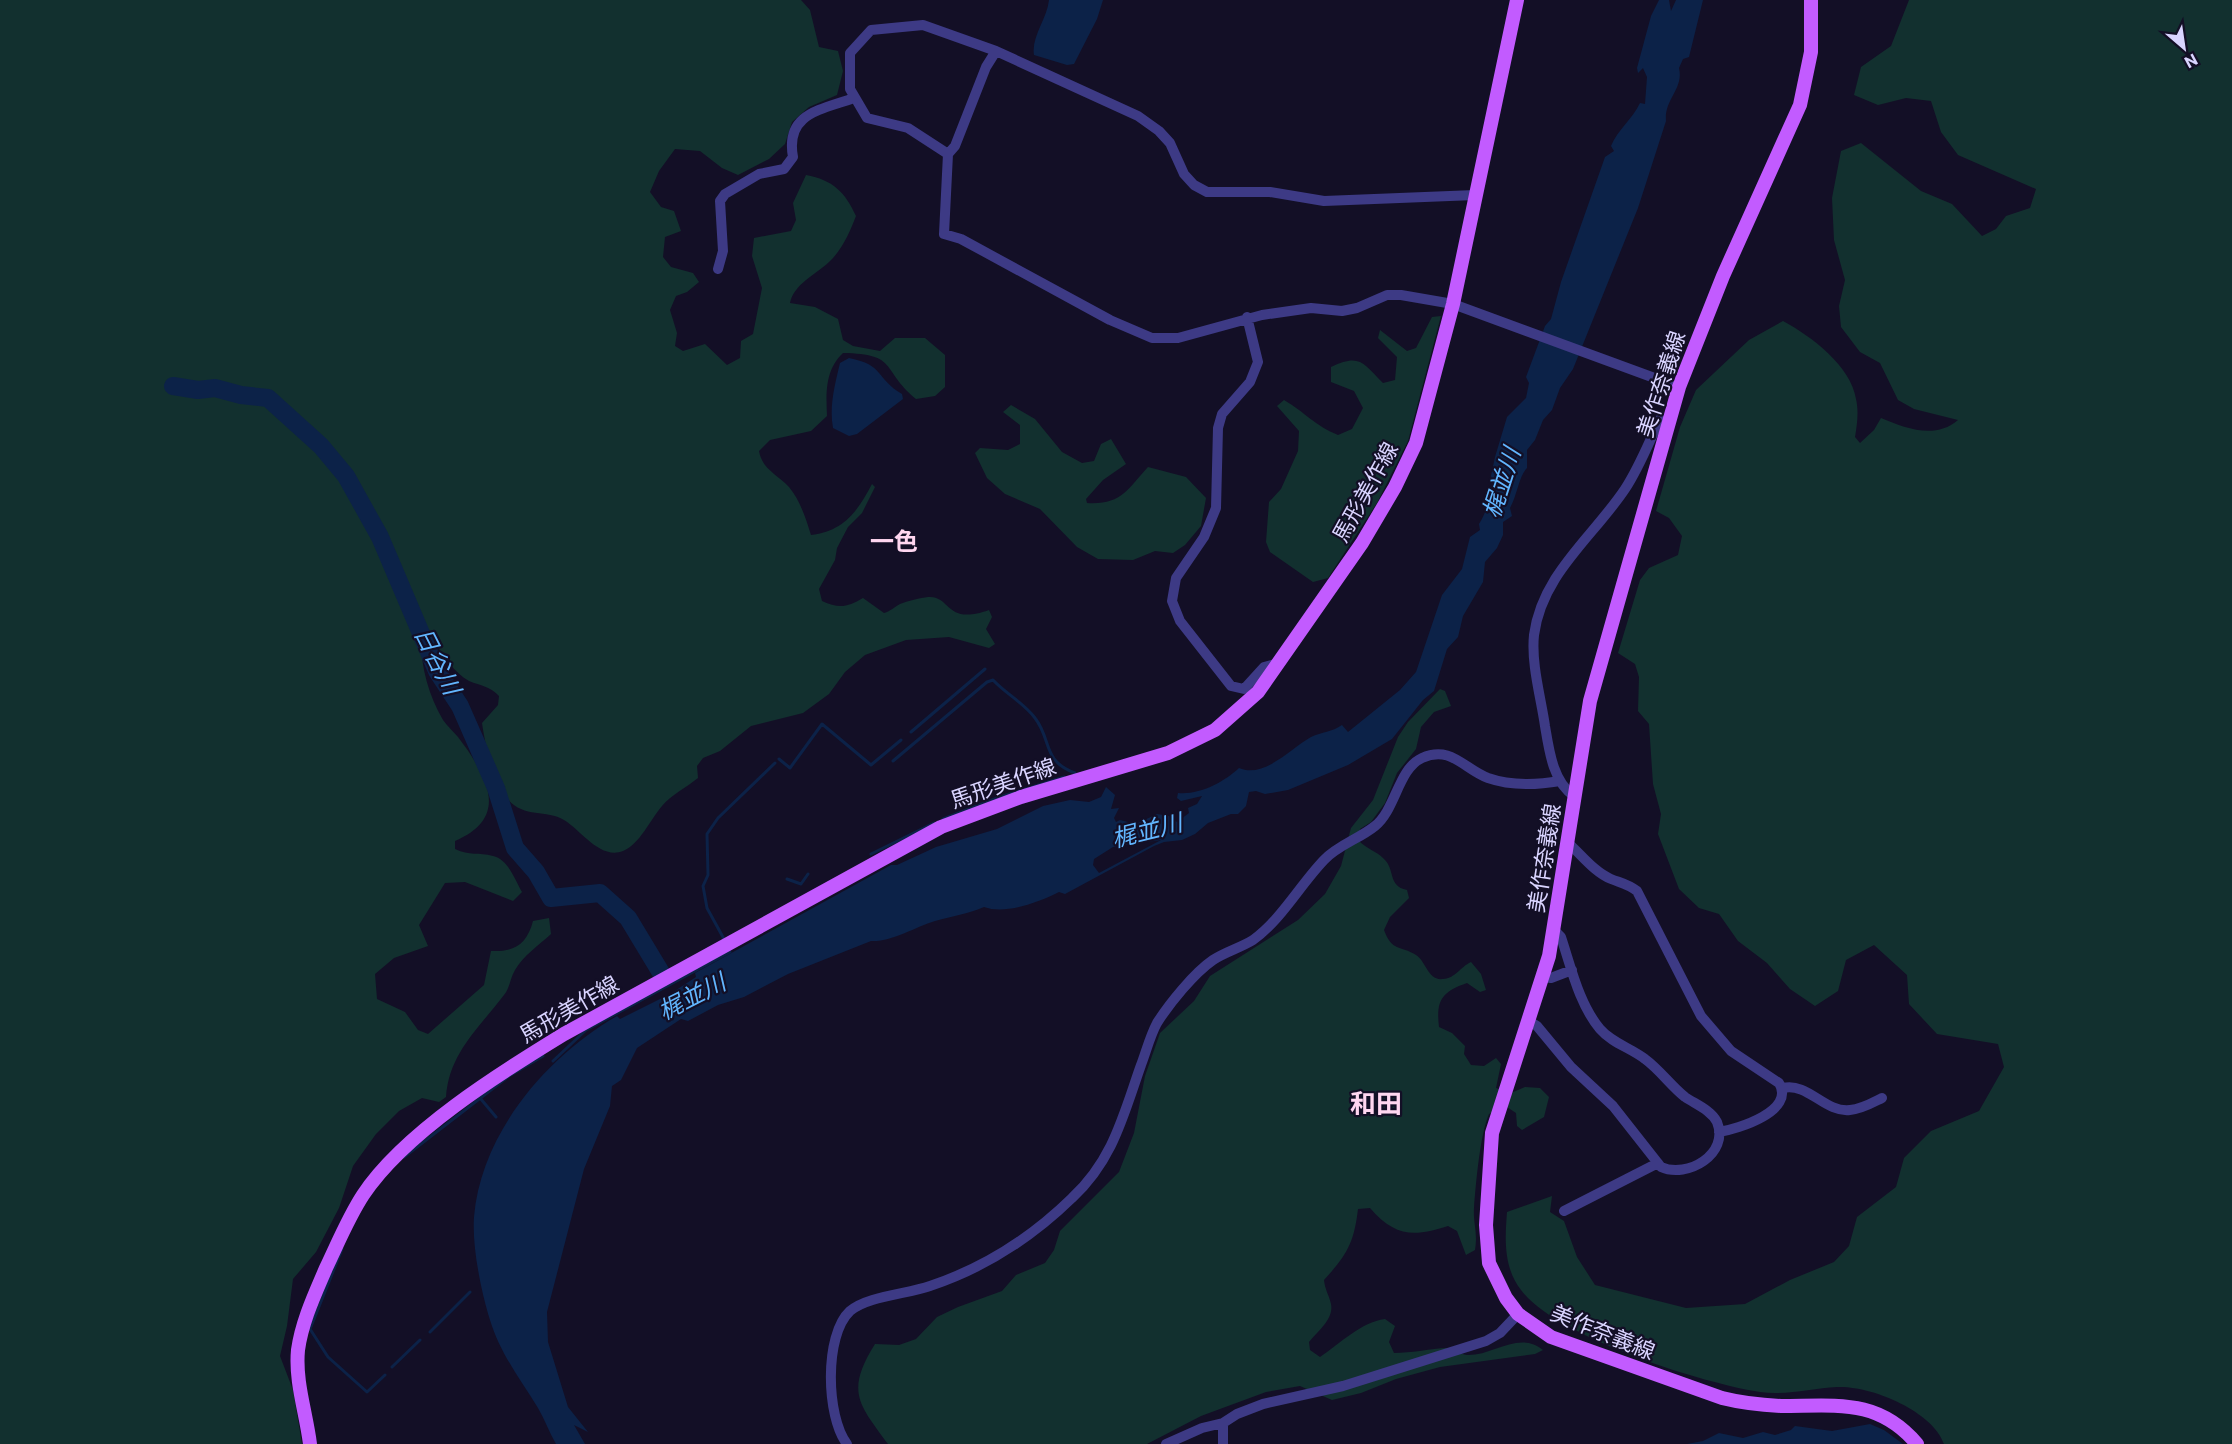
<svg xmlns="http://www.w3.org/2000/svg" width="2232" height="1444" viewBox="0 0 2232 1444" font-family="Commissioner,'Noto Sans JP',sans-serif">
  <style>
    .green { fill: #12302f }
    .water { fill: #0c2248; fill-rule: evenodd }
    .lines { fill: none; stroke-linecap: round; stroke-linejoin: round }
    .stream { stroke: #0c2248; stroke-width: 3 }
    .river { stroke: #0c2248; stroke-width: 18 }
    .minor { stroke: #3d3a85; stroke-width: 10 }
    .major { stroke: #c25bff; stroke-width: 14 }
    .labels { text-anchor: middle; stroke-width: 4.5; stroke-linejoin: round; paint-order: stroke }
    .street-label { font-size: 22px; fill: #d9d4ff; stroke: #130f26 }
    .water-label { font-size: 24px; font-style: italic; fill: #62b6ff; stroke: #130f26 }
    .neighbourhood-label { font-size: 24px; font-weight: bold; fill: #ffd6f0; stroke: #130f26 }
    .quarter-label { font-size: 26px; font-weight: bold; fill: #ffd6f0; stroke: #130f26 }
  </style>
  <rect width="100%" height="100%" fill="#130f26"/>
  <!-- green -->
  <path class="green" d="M0 0H801L810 10 819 47 838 51 843 71 837 95 809 107 792 122 785 144 769 159 738 175 722 168 700 151 675 149 659 171 650 192 661 207 674 211 681 231 665 237 663 257 671 267 693 273 699 282 687 292 676 296 670 310 677 333 675 346 683 351 705 344 727 365 740 358 741 341 753 334 762 288 752 256 754 238 791 231 796 220 793 203 806 175C833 180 845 192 856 216 850 232 842 250 829 262 815 275 794 284 790 303L815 307 838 319 843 340 853 346 880 351 895 338H925L945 355V387L935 396 916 399C880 369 899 354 843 353 825 370 826 393 827 416L811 431 770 440 759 451C762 469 777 474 789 487 800 500 806 519 811 535 844 531 857 512 872 484L875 487 862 513 848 527 837 548 835 560 819 589 822 601C839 609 848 607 863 598L884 613C891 611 894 607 900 604 907 601 921 598 928 597 951 595 945 626 989 610L992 617 986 629 995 644 989 648 949 637 906 640 865 655 845 672 829 694 803 713 751 726 720 751 703 758 697 766 698 778C687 787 671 795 662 806 650 820 640 844 623 851 600 860 581 830 564 820 546 809 522 819 506 797 493 781 485 744 482 723L498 705 499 696C490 686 481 686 469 681 454 673 443 655 434 641L421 640C421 668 429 696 443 720 447 726 453 731 458 737 486 774 512 817 455 841V849C470 856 478 852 493 856 508 859 515 880 522 892L513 901 465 882 445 883 419 925 428 946 394 958 375 974 377 999 405 1012 418 1030 428 1034 484 985 491 951C515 952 527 944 533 921L549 918 551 934C539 945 523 956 515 970 510 978 510 988 504 995 479 1028 449 1053 446 1097L439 1102 422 1098 399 1111 376 1134 353 1166 339 1208 316 1252 293 1279 287 1326 280 1356 293 1390 302 1444H0Z
    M1909 0H2232V1444H1944C1933 1411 1870 1385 1837 1387 1812 1388 1785 1396 1760 1392 1702 1383 1556 1337 1521 1290 1503 1267 1505 1238 1507 1212L1552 1196 1550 1212 1564 1221 1577 1257 1595 1285 1686 1308 1745 1304 1790 1280 1834 1262 1849 1246 1857 1217 1896 1187 1904 1158 1931 1131 1979 1111 2004 1067 1998 1044 1937 1034 1909 1004 1907 975 1874 945 1846 960 1838 991 1815 1006 1790 989 1767 963 1738 941 1719 914 1699 908 1679 889 1658 834 1661 814 1653 784 1649 724 1638 711 1639 677 1635 664 1618 653 1640 580 1649 568 1678 555 1682 536 1669 518 1656 511 1680 427 1696 390 1749 340 1783 321C1811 336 1851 366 1856 399 1859 412 1857 425 1855 437L1860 443 1874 430 1881 418C1905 428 1935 440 1958 420L1914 409 1898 400 1880 363 1860 352 1841 327 1839 306 1845 280 1834 240 1832 198 1841 151 1861 143 1921 191 1952 204 1982 236 1996 229 2006 216 2030 208 2036 189 1958 155 1941 132 1931 101 1906 98 1878 105 1854 95 1861 67 1891 46Z
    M1441 316 1408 441 1377 503 1328 578 1313 582 1270 552 1266 542 1269 502 1281 489 1298 451 1299 431 1277 406 1284 400C1306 413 1314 425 1338 435L1352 429 1363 408 1354 391 1331 382V367C1360 353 1363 363 1383 383L1395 380 1397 357 1378 338 1380 330 1407 351 1416 348 1432 317Z
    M1011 405 1035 419 1062 452 1082 463 1094 461 1101 444 1111 439 1126 464 1103 480 1086 499 1087 503C1121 505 1127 490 1148 467L1186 477 1206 498 1201 526 1185 545 1173 553 1155 551 1133 560 1098 559 1077 547 1040 509 1005 494 987 478 975 453 980 448 1008 450 1020 444V425L1003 412Z
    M1440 689 1445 691 1451 706 1434 712 1421 727 1416 749 1397 773 1385 803 1371 822 1360 829 1359 841C1367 849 1376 851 1383 858 1396 869 1387 886 1407 890L1409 898 1390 917 1384 930C1392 952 1400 945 1416 955 1426 961 1428 981 1443 979 1456 978 1460 967 1471 962L1481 974 1486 990 1480 992 1467 983C1441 992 1436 1001 1439 1027L1452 1033 1465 1046 1464 1054 1471 1065 1484 1066 1496 1058 1501 1064 1496 1088 1511 1093 1525 1087 1540 1088 1549 1097 1544 1117 1522 1130 1517 1126 1516 1113 1507 1107 1489 1114C1480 1135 1476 1183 1474 1208 1473 1224 1478 1232 1475 1250L1466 1255 1457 1231 1448 1226C1414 1237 1395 1237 1370 1208L1358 1209C1354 1243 1347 1255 1324 1280 1325 1290 1329 1295 1331 1304 1334 1319 1318 1331 1309 1342L1310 1350 1320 1357C1341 1343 1361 1322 1385 1319L1395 1326 1389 1342 1394 1353C1412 1353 1428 1349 1445 1348 1453 1347 1459 1354 1467 1355 1493 1356 1519 1330 1543 1350L1535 1354 1440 1367 1396 1379 1361 1393 1332 1400 1300 1386 1266 1392 1201 1416 1147 1444H888C859 1404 845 1392 875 1344L899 1345 916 1339 937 1317 958 1307 1002 1291 1016 1275 1045 1263 1054 1250 1060 1231 1119 1172 1134 1133 1145 1076 1160 1033 1194 1001 1210 976 1298 920 1325 894 1341 866 1351 828 1373 800 1398 737 1408 722Z"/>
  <!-- water -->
  <path class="water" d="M1049 0H1103L1097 19 1074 64 1067 65 1034 55C1031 37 1047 19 1049 0Z
    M1659 0H1669L1671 11 1676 0H1703L1689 57 1683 59 1679 68C1684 89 1664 99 1666 121L1638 208 1573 369 1560 388 1552 410 1543 420 1535 440 1527 450V468C1519 476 1517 496 1510 508L1512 516 1503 522V535L1497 548 1485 562 1483 582 1463 616 1458 637 1447 649 1434 691 1423 700 1392 739 1348 765 1288 790 1265 794 1256 791 1249 792 1246 806 1238 814H1231L1208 823 1195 834 1182 840 1164 842 1154 846 1065 894 1059 892C1039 902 1006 915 984 907 967 914 953 916 935 921 915 927 892 942 871 941L788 974 744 997 718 1005 688 1021 681 1019 637 1048 621 1080 612 1086 610 1106 584 1169 547 1312 548 1342 568 1407 588 1432 574 1425 585 1444H556C549 1432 545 1420 538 1408 520 1379 500 1353 490 1320 481 1291 472 1247 474 1217 481 1133 547 1056 617 1016L620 1019 670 994 696 977 695 973 891 865H897L936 847 997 829 1043 806 1070 800 1089 802 1101 797 1106 787 1115 795 1111 809 1119 808 1114 818 1116 822 1120 820 1136 824 1157 814 1169 816 1177 822 1189 813 1188 808 1197 804 1202 796 1181 801 1177 798 1178 793C1200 795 1224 782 1239 768 1264 779 1291 748 1311 737 1322 732 1332 732 1342 725L1348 732 1400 690 1416 672 1442 595 1462 569 1470 537 1480 530 1479 524C1487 512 1488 499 1495 489L1491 476 1495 457 1507 417 1526 398 1529 383 1526 377 1545 326 1551 319 1561 282 1605 157 1614 151 1611 146C1618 129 1632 120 1640 103L1645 104 1647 77 1643 68 1638 73 1637 68 1651 16ZM1161 840 1099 873 1093 865 1094 859 1113 847Z
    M849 358C885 365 875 378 902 394L903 399 857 434 849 436 833 428C829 406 835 384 840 363Z
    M1870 1424 1884 1430 1903 1444H1687L1703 1441 1719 1433 1743 1438 1763 1432 1775 1435 1791 1430 1795 1426 1832 1431Z"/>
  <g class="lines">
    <!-- stream -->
    <path class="stream" d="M911 732 985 669
      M779 759 790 768 822 724 871 765 901 740
      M893 761 987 682 993 680C1006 694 1024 703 1035 718 1052 740 1042 761 1075 773
      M943 819 1000 797 1064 777
      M871 854 934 823
      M787 879 801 884 808 874
      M724 939 707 908 703 886 708 875 707 834 718 818 775 763
      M553 1061 586 1030 730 952
      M480 1098 496 1117
      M404 1157 509 1076 543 1056
      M342 1249 310 1329 328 1357 367 1392 385 1375
      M430 1332 470 1292
      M392 1367 420 1340"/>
    <!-- river -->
    <path class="river" d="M173 386 198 390 215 388 241 395 268 398 321 446 346 476 380 537 437 671 460 706 496 788 515 848 536 872 551 898 600 893 628 918 660 971"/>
    <!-- minor -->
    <path class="minor" d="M948 154 908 128 867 118 850 89V53L871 30 923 25 996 51
      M1475 195 1324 201 1270 192H1207L1194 185 1184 174 1170 143 1159 131 1138 116 996 51 986 67 955 146 948 154 944 234 961 239 1110 320 1152 338H1178L1262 315 1311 308 1342 311 1357 308 1387 295H1401L1453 304 1679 387
      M718 269 723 251 720 201 725 194 759 174 784 169 793 157C785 113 821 110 854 98
      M1247 317 1258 362 1250 382 1222 414 1218 428 1216 508 1204 537 1176 578 1172 601 1180 621 1231 686 1244 689 1264 667 1280 663
      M1574 796C1553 782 1549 750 1545 726 1541 698 1531 664 1534 635 1542 574 1593 537 1625 489 1639 468 1649 442 1660 419L1669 422
      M1567 842C1581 854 1594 872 1611 879 1621 883 1628 884 1637 891L1701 1016 1731 1051 1779 1083C1796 1111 1738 1129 1719 1132
      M1543 977 1551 978 1572 970
      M1529 1021 1537 1026 1571 1067 1613 1106 1661 1167C1687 1179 1730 1154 1717 1122 1711 1110 1695 1104 1685 1097 1671 1086 1660 1070 1645 1059 1631 1048 1612 1043 1600 1029 1579 1004 1571 967 1561 937L1554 930
      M1783 1088C1808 1082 1825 1113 1850 1110 1862 1109 1872 1103 1882 1098
      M1564 1211 1658 1163
      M847 1444C826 1417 824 1335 850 1311 867 1296 908 1294 930 1286 984 1268 1031 1238 1072 1198 1113 1160 1123 1116 1141 1065 1146 1052 1150 1036 1157 1023 1169 1004 1194 973 1213 960 1225 952 1240 948 1253 940 1281 920 1300 885 1324 860 1338 845 1359 839 1375 826 1396 809 1398 769 1422 758 1451 745 1464 769 1488 778 1511 786 1537 785 1560 781
      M1166 1444 1202 1428 1223 1423 1237 1414 1263 1404 1343 1386 1486 1341 1500 1333 1518 1314
      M1223 1444V1423"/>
    <!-- major -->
    <path class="major" d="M1811 0V52L1800 105 1723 276 1679 387 1590 701 1549 956 1492 1133 1486 1225 1489 1263 1506 1298 1518 1314 1551 1337 1722 1398C1742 1403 1761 1405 1781 1406 1836 1406 1878 1398 1917 1444
      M310 1444C306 1412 295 1382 298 1350 302 1321 315 1294 326 1268 338 1243 348 1218 363 1195 404 1133 500 1073 564 1034L941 827 1021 797 1168 753 1215 730 1258 692 1362 543 1395 487 1416 443 1453 304 1517 0"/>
  </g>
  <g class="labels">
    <!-- street labels -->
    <g class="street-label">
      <text transform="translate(1661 384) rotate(-72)" y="8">美作奈義線</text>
      <text transform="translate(1365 492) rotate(-61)" y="8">馬形美作線</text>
      <text transform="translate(1003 783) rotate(-19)" y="8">馬形美作線</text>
      <text transform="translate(1544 858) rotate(-81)" y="8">美作奈義線</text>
      <text transform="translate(569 1009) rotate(-30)" y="8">馬形美作線</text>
      <text transform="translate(1603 1332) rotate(22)" y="8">美作奈義線</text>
    </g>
    <!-- water labels -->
    <g class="water-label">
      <text transform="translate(1502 483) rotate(-72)" y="8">梶並川</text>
      <text transform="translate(437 661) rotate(63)" y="8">日谷川</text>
      <text transform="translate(1147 831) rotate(-14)" y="8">梶並川</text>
      <text transform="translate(692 997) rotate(-27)" y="8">梶並川</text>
    </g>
    <!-- neighbourhood labels -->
    <g class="neighbourhood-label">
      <text x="894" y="550">一色</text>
    </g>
    <!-- quarter labels -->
    <g class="quarter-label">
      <text x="1376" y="1113">和田</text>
    </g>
  </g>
  <!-- north arrow -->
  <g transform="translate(2184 48) rotate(151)" stroke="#130f26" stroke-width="4.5" paint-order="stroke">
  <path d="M0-4.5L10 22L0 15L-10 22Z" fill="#d9d4ff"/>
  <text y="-9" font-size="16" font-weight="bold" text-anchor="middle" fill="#d9d4ff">N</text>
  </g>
</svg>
